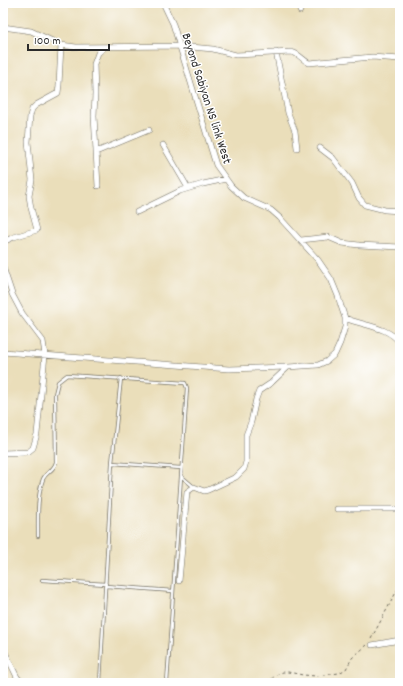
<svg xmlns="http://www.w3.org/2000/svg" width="403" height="686" viewBox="0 0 403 686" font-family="Dekko,sans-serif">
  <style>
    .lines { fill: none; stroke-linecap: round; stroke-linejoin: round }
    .lane-casing { stroke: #6e6a5d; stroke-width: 4 }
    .street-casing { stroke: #6e6a5d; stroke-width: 6 }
    .path { stroke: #6e6a5d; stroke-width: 1; stroke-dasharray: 3 3; stroke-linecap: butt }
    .lane { stroke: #fff; stroke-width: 2.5 }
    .street { stroke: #fff; stroke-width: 5 }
    .labels { text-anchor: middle; stroke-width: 3; stroke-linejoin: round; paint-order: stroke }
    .street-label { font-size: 13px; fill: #2b2b2b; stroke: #fff }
  </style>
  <rect width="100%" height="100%" fill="#fff"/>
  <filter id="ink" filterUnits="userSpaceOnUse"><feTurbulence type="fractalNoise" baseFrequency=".025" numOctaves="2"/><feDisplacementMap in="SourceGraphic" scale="8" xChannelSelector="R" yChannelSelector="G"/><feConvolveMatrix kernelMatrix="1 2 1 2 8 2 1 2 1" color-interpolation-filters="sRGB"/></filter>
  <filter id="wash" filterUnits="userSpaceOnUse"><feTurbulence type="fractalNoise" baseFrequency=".012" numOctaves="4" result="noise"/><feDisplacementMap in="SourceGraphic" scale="16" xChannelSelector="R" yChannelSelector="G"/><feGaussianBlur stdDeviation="0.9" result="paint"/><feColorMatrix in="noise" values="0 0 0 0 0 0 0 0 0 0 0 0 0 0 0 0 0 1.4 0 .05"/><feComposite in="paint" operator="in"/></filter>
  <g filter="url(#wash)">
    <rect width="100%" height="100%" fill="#eadeba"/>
  </g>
  <g filter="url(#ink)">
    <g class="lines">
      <!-- lane casing -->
      <g class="lane-casing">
        <path id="lane" d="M112 463 181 468
          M181 476 194 487
          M38 536C38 519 37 495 43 479 46 472 54 471 56 462L55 394 58 382 67 375 185 383 187 388 167 683
          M42 580 106 584
          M106 586 173 591
          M100 683 112 463 121 378"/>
      </g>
      <!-- street casing -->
      <g class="street-casing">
        <path id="street" d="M163 3 173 24 216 165 231 186 244 198 271 210 280 218 318 260 331 279 338 296 341 306 345 318V327L340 343 335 354 327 361 318 365 288 367 271 383 259 391 256 399 251 422 246 435V462L244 469 236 477 208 490 204 491 194 487 187 492 179 581
          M298 3 300 11
          M3 27 31 31 61 45 76 47 180 46 213 49 236 55 291 52C299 53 302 60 309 63L372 57 400 59
          M276 52 288 113 295 131 297 148
          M163 145 188 188
          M320 148 333 158 352 183 359 198 365 205 385 210 400 211
          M96 152 149 130
          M98 186 94 116 95 94 94 64 98 53 105 47
          M137 212 180 191 203 184 226 179
          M301 240 328 237 342 243 359 245 400 247
          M3 242 14 237 37 230 31 208 29 196 32 180 28 142 30 116 32 109 36 105 58 93 59 85 61 45
          M3 267 12 294 22 313 43 341 45 355 37 434 33 448 28 452 3 453
          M345 318C363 326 388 326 400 343
          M3 352 229 369 287 367
          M337 509H400
          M372 645 400 640
          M3 648 17 677 22 683"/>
      </g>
      <!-- path -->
      <path class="path" d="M371 639 400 585
        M267 683 276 675 283 672H288L303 675 316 676 339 673 346 669 352 658 367 645"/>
      <!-- lane -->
      <use href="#lane" class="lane"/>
      <!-- street -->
      <use href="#street" class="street"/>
    </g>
  </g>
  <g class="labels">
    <!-- street labels -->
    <g class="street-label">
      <text transform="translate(208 98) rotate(72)" y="5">Beyond Sabiyan NS link West</text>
    </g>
  </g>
  <!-- margin -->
  <rect width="403" height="686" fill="none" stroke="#fff" stroke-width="16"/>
  <!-- scale -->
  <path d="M28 44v6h81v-6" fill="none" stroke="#2b2b2b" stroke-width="2"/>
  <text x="34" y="44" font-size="12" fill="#2b2b2b" stroke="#ffffff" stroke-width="3" paint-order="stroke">100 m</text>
</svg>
